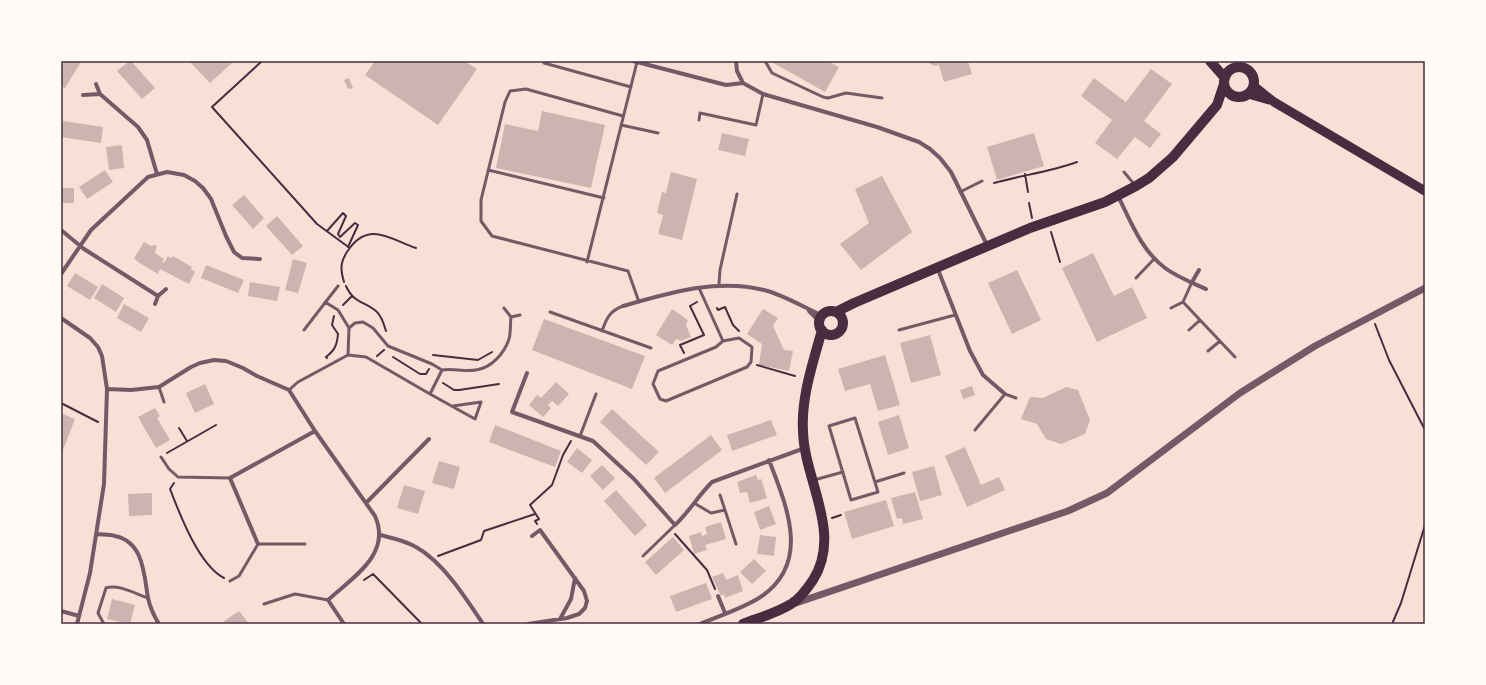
<svg xmlns="http://www.w3.org/2000/svg" width="1486" height="685" viewBox="0 0 1486 685" font-family="'Libre Baskerville',serif">
  <style>
    .building { fill: #ccb4b1 }
    .lines { fill: none; stroke-linecap: round; stroke-linejoin: round }
    .path { stroke: #4a2c40; stroke-width: 2 }
    .service { stroke: #755966; stroke-width: 3 }
    .minor { stroke: #755966; stroke-width: 4 }
    .tertiary { stroke: #755966; stroke-width: 7 }
    .primary { stroke: #4a2c40; stroke-width: 9 }
    .trunk { stroke: #4a2c40; stroke-width: 10 }
    .neatline { fill: none; stroke: #4a2c40; stroke-width: 1.5 }
  </style>
  <rect width="100%" height="100%" fill="#f7e1d7"/>
  <!-- building -->
  <path class="building" d="M65 61 81 62 65 88 61 86V67Z
    M129 61H131L155 88 142 99 117 71Z
    M189 61H234L210 83Z
    M375 61H464L477 69 438 125 365 75Z
    M770 61H827L839 67 825 92Z
    M925 61H968L972 74 944 82 939 65 934 66Z
    M1151 69 1172 84 1144 121 1161 134 1150 148 1135 137 1117 159 1095 143 1112 120 1081 96 1094 78 1126 102Z
    M349 78 353 88 348 89 344 80Z
    M542 111 605 125 591 188 496 168 505 124 538 131Z
    M63 121 103 127 101 143 61 137Z
    M722 133 749 139 745 156 718 150Z
    M1034 133 1044 166 997 180 987 147Z
    M122 145 124 168 109 170 106 147Z
    M105 170 113 182 87 199 79 187Z
    M671 172 697 179 682 240 658 234 663 215 657 213 662 192 666 193Z
    M882 176 912 232 861 270 840 244 869 223 855 189Z
    M61 188H74V203H61Z
    M244 195 264 218 253 229 232 205Z
    M277 216 303 246 292 255 266 226Z
    M144 242 151 246 154 245 157 246 155 253 164 259 162 262 164 263 168 256 171 258 173 256 192 267 191 269 195 272 189 284 160 269 158 274 138 262 134 258Z
    M1093 253 1114 296 1132 287 1147 318 1097 342 1062 268Z
    M293 259 307 263 298 293 285 290Z
    M206 265 244 280 238 293 201 278Z
    M1017 270 1041 320 1012 334 988 283Z
    M75 273 98 287 90 300 67 286Z
    M250 282 280 287 277 301 248 296Z
    M102 284 124 298 116 312 94 298Z
    M124 304 149 318 141 332 117 318Z
    M672 309 688 320 686 325 691 337 681 341 676 339 672 345 656 335Z
    M763 309 778 318 773 326 784 350 793 351 789 371 759 365 762 344 747 334Z
    M544 319 645 356 632 389 532 350Z
    M930 335 941 375 911 383 900 343Z
    M885 355 900 405 878 411 870 384 845 391 838 369Z
    M556 382 569 394 558 406 552 401 548 405 551 408 543 417 529 405 537 395 541 398Z
    M205 384 214 404 195 413 186 393Z
    M972 386 975 395 963 399 960 390Z
    M1066 387 1078 390 1090 420 1085 434 1061 444 1046 439 1037 424 1021 419 1030 397 1043 398Z
    M155 408 160 416 157 418 170 440 156 448 138 417Z
    M612 409 659 452 646 465 600 422Z
    M63 414 75 419 61 455V418Z
    M899 415 909 448 888 455 878 422Z
    M771 420 777 435 732 451 727 435Z
    M495 425 561 451 555 467 489 442Z
    M711 435 722 450 665 493 654 478Z
    M965 447 981 485 999 477 1005 490 967 507 945 456Z
    M577 448 592 460 582 473 567 462Z
    M439 461 460 467 454 489 432 483Z
    M602 465 615 478 603 490 590 476Z
    M934 466 942 495 920 501 912 472Z
    M756 475 758 480 761 479 767 498 750 503 747 492 740 493 737 482Z
    M404 485 425 491 418 514 397 508Z
    M616 490 647 525 635 536 604 501Z
    M915 492 923 519 903 524 902 518 897 519 891 498Z
    M152 493V515L129 516 128 494Z
    M886 500 894 526 852 539 844 512Z
    M769 506 776 524 760 530 754 512Z
    M721 522 726 539 705 545 707 550 694 554 689 536 701 532 702 536 707 534 705 527Z
    M760 535 776 537 774 556 757 554Z
    M673 537 684 550 656 575 645 562Z
    M754 559 766 571 752 584 740 572Z
    M723 573 726 580 738 575 743 591 725 598 724 594 721 596 712 577Z
    M706 583 712 599 676 612 670 596Z
    M112 599 135 605 130 624 107 619Z
    M239 611 249 624H225L224 621Z"/>
  <g class="lines">
    <!-- path -->
    <path class="path" d="M262 61 212 107 317 224 347 246
      M1025 174 1028 192
      M994 183C1022 175 1050 172 1077 162
      M1029 203 1032 218
      M327 231 343 213 346 216 338 234 340 237 355 223 358 225 348 247
      M1051 232 1060 262
      M344 282C340 269 340 261 349 249 369 221 390 239 416 248
      M346 286C354 304 365 301 377 312 382 317 384 324 386 331
      M343 305 352 296
      M717 308 718 310 725 307 733 325 739 331
      M1375 324 1389 360 1425 430
      M684 353 680 345 704 335 690 306 697 302
      M433 355 478 360 492 352
      M377 356 384 350
      M393 357 420 374H426L429 369
      M327 358 326 357C335 350 337 345 338 334L332 325 334 316
      M757 365 795 376
      M443 383 454 390H459L499 384
      M61 403 98 422
      M179 428 187 441
      M167 453 216 425
      M174 483 170 489C180 515 199 565 224 578
      M832 518 841 515
      M537 524 535 521 539 519 530 505 552 485 563 455 571 441
      M675 534 707 570 715 589
      M438 556 481 540 484 531 535 514
      M364 580 373 574 422 624
      M1392 624 1401 603 1425 525"/>
    <!-- service -->
    <path class="service" d="M765 61 772 73 823 97 828 98 846 93 882 98
      M544 63 631 87
      M623 116 526 89 510 91 505 102 481 200V221L492 236 628 271 639 302
      M699 120 700 113 756 125 763 94
      M621 125 658 133
      M488 170 604 198
      M1124 172 1134 184
      M960 192 982 181
      M587 262 637 62
      M1136 278 1154 259
      M719 284 720 270 737 194
      M699 288 723 341 716 347 658 371 653 384 660 399 666 401 747 367 751 362 752 347 739 338 723 341
      M325 302 338 310 349 328
      M1183 302 1235 357
      M1171 308 1183 302 1192 282
      M550 312 651 348
      M511 317 520 315
      M304 330 338 286
      M899 330 955 315
      M1189 330 1200 320
      M602 331C607 317 610 311 623 306
      M1208 351 1220 341
      M348 355 366 357 430 394 442 370 432 364 388 346 373 328 363 322 355 323 349 328
      M442 370C453 368 464 372 476 370 491 368 504 354 509 339 511 333 510 324 511 317L504 308
      M159 387 164 402
      M289 390 298 382 348 355 349 328
      M430 394 475 419 481 402 453 406
      M855 418 878 492 851 500 829 426Z
      M975 430 1005 394 1016 398
      M580 436 596 394
      M161 457 169 469 178 477 230 478
      M814 480 843 472
      M875 482 904 473
      M720 495 725 510
      M694 503 711 513 725 510 736 544
      M643 556 675 525
      M230 581 239 576 258 544H305
      M264 604 295 594 328 600
      M104 624 98 613 106 588C119 584 136 594 148 598"/>
    <!-- minor -->
    <path class="minor" d="M633 61 726 85 743 83
      M736 61 737 71 743 83 763 94 877 127 919 142 930 149 940 158 951 172 987 245
      M96 84 100 94
      M83 95 100 94 138 127 147 140 157 174
      M1118 196C1131 222 1141 250 1165 268 1177 277 1193 283 1206 289
      M61 230 84 249 158 296 166 289
      M937 267 970 351 983 375 1005 394
      M61 274 91 230 148 177 167 172 184 175 195 181 203 188 211 199 226 236 234 252 242 258 260 259
      M1192 282 1199 270
      M155 304 158 296
      M623 306C669 293 717 278 764 290 784 295 803 307 823 316
      M809 311 820 322
      M61 318 90 338 98 347 102 356 107 389 104 484 90 573 77 624
      M527 373 512 412 593 441 634 479 675 525C689 512 698 496 712 482L805 448
      M107 389 131 390 159 387 191 367 200 363 214 360 226 361 243 368 257 376 289 390 315 431 375 516C392 554 353 577 328 600L344 624
      M366 503 429 439
      M96 534C102 535 109 534 115 536 144 542 144 575 148 598 150 607 154 616 159 624
      M380 535C392 538 404 540 416 547 443 562 466 598 483 624
      M258 544 230 478 315 431
      M718 596 725 613
      M61 611 79 616
      M560 619 571 599 575 578
      M528 624 567 618 579 614 585 608 587 601 584 591 540 530 532 536
      M700 624C719 616 741 609 759 598 812 564 787 507 769 460"/>
    <!-- tertiary -->
    <path class="tertiary" d="M796 603 1068 511 1107 493 1240 393 1315 346 1425 288"/>
    <!-- primary -->
    <path class="primary" d="M1254 86 1274 102 1425 191
      M1248 94 1269 100"/>
    <!-- trunk -->
    <path class="trunk" d="M1210 61 1225 78
      M1224 82a15 15 0 1 1 30 0a15 15 0 1 1-30 0Z
      M819 323a12 12 0 1 1 24 0a12 12 0 1 1-24 0Z
      M836 312 854 303 1030 228 1105 202 1136 186 1149 178 1173 157 1217 105 1224 84
      M743 624C758 618 777 613 791 604 800 599 807 589 813 580 843 533 804 480 803 431 801 397 813 363 822 330"/>
  </g>
  <!-- border -->
  <rect width="1486" height="685" fill="none" stroke="#fffaf5" stroke-width="124"/>
  <rect x="62" y="62" width="1362" height="561" class="neatline"/>
</svg>
